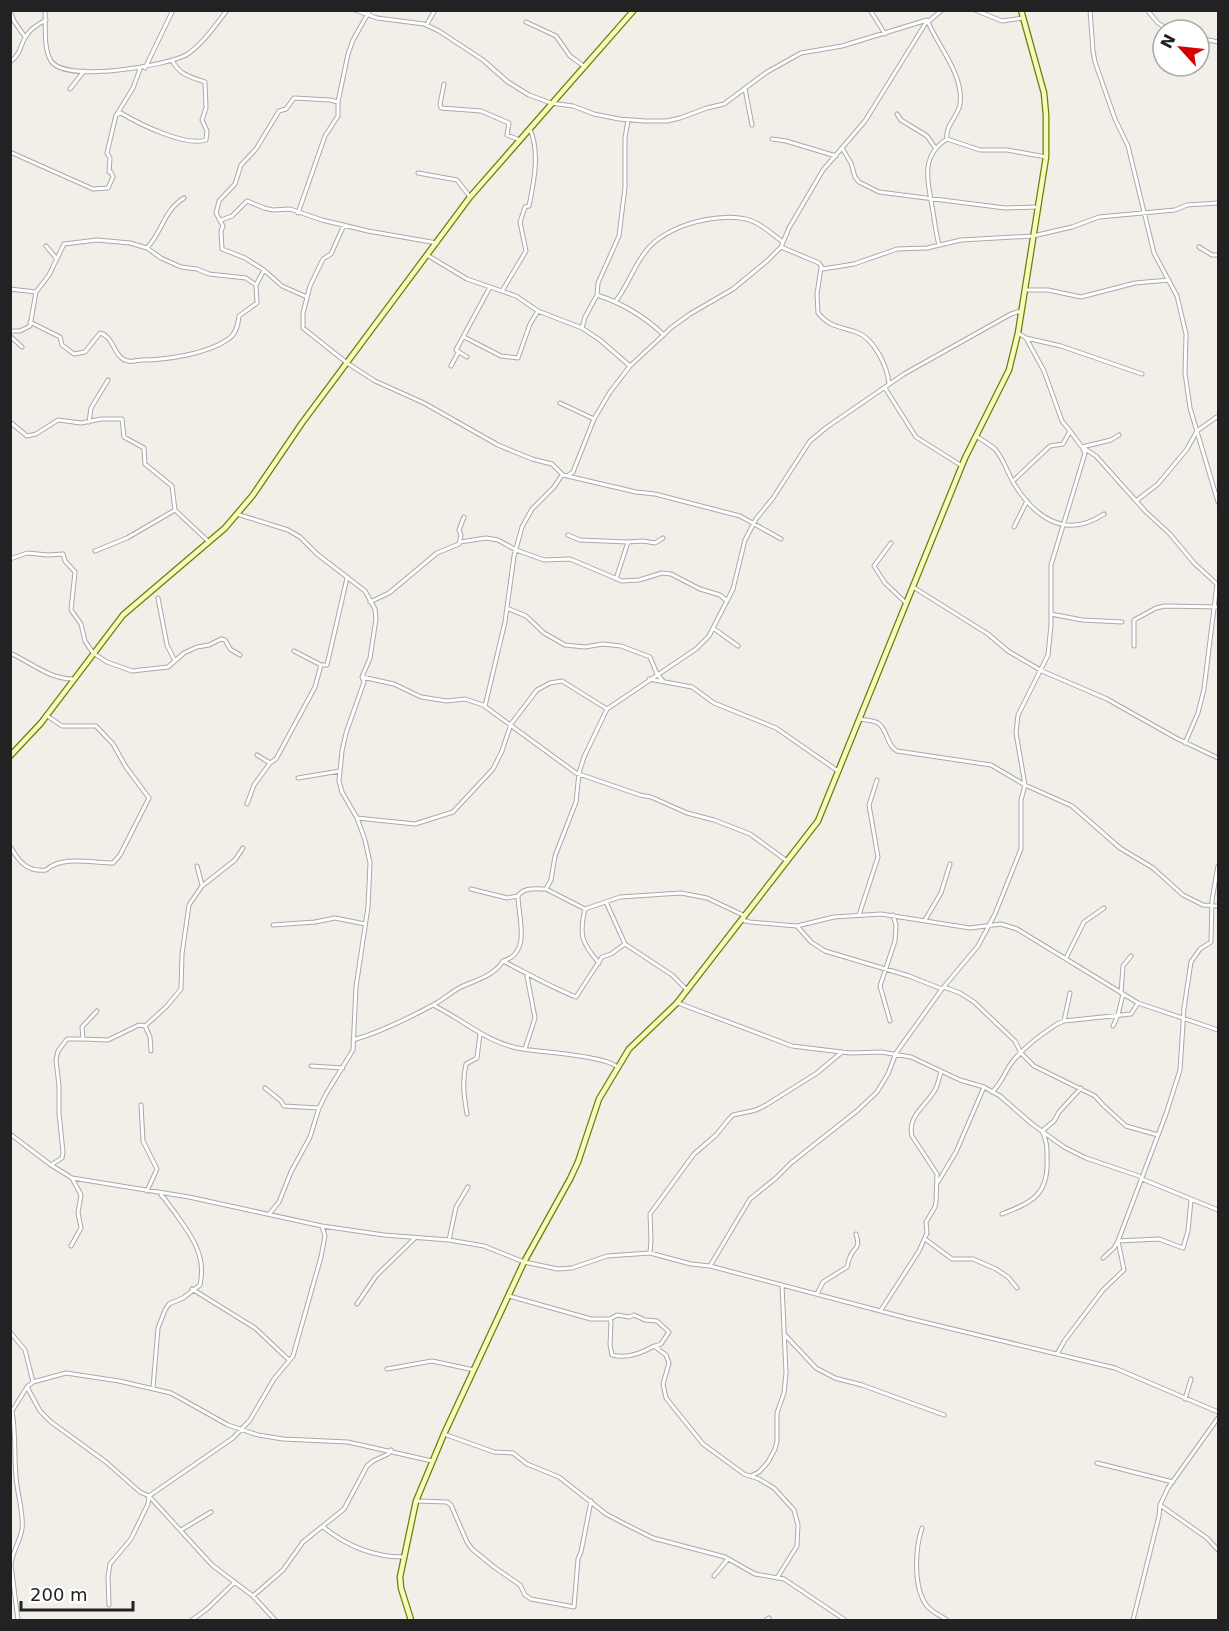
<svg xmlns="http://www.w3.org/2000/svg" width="1229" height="1631" viewBox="0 0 1229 1631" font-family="'DejaVu Sans',sans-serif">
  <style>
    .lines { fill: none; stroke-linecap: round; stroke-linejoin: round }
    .street-casing { stroke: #a9a9a9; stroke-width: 5 }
    .secondary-casing { stroke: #707d05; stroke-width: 7 }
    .street { stroke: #fff; stroke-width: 3 }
    .secondary { stroke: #f7fabf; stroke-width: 4.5 }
  </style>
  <rect width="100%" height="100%" fill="#f2efe9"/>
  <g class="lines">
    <!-- street casing -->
    <g class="street-casing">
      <path id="street" d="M45 10C46 25 43 48 51 61 66 83 165 66 186 55 201 46 216 25 227 10
        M355 10 377 18 424 24 439 31 483 60 508 82 529 95 551 103 573 106 594 114 619 119 645 121H667L680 118 707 108 724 104 767 72 801 53 842 46 927 20 928 22 942 10
        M870 10 885 34
        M975 10 1002 21 1023 18
        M1090 10 1093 51 1095 62 1115 119 1128 146 1154 253 1177 296 1186 334 1185 373 1190 408 1218 502
        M1147 10 1158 23 1169 30
        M10 11 14 21 25 37
        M526 22 556 36 570 56 585 67
        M928 22C939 48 964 75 960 104 958 117 945 125 947 139
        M427 24 435 10
        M1199 38 1218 42
        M10 62C22 53 19 47 26 36 31 28 38 24 46 20
        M145 68 173 10
        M444 84 440 104 441 108 481 111 509 123 507 135 520 140
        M70 89 84 71
        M745 89 752 125
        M117 114 133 88 140 69
        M897 114 901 120 927 136 936 149
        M772 139 786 141 836 156
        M842 148 851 163 855 177 859 182 879 192 1005 208 1038 207
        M10 152 93 189 108 188 113 177 111 172H109L110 158 107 153 116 115 121 113C139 124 186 147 206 140L207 131 202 120 206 108 205 82C191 77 179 75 172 60
        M418 173 457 180 470 197
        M298 213 325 136 338 116V102L348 54 353 40 370 10
        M221 220 232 216 247 201 264 208 273 210 290 209 322 220 368 231 437 243
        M344 225 331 254 323 259 310 286 303 313V328L347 363 375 381 424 403 498 445 532 459 552 464 563 475 636 492 655 494 740 516 781 539
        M939 245C936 234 935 223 933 212 929 185 918 157 947 139L980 150H1007L1046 157
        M46 246 57 259
        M781 247 819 263 823 269 854 264 897 249 927 248 961 240 1033 236 1072 227 1099 217 1175 210 1187 205 1218 203
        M1199 247 1212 255H1218
        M147 248C163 231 163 211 184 198
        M427 255 467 279 516 296 538 311 582 328 600 340 630 366
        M821 268 817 294 818 313C831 328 839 326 856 332 874 338 887 366 889 383
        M10 289 36 292
        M1025 290H1048L1081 297 1135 283 1169 280
        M502 291 526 251 520 222 525 207 529 206C534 182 540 152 530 129
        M597 295C622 303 646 318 664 335
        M307 297 282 286 264 270 245 258 222 249 221 231 223 226 216 213 219 201 235 184 241 165 256 149 279 111 286 109 294 98 330 100 338 102
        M615 302C628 286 633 267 646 251 665 225 722 210 752 221 763 225 773 235 783 242
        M30 322 60 337 62 345 74 354 85 352 100 333C114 336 114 359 128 361 132 362 137 360 142 360 166 360 206 354 227 340 236 335 238 325 239 316L257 303 256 285 264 270
        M582 328 585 317 597 295 598 283 619 236 625 187V138L628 120
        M10 331H20L30 326 36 292 49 275 64 244 97 240 130 243 147 248 161 258 181 267 197 269 209 274 246 278 256 285
        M1018 333 1026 338 1044 371 1062 421 1070 431 1082 447 1096 456 1146 512 1170 534 1194 563 1218 585
        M10 336 22 347
        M464 337 501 356 518 358 530 324 538 311
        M1026 338 1061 346 1142 374
        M467 357 456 350 490 287
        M451 366 458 353
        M885 388 916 437 962 466
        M560 403 594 419
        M10 422 27 436 36 434 58 420 81 423 101 419H122L124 437 144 448 145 464 172 486 175 510 209 542
        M89 422 91 408 108 380
        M976 436C982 440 989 444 995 449 1003 458 1007 471 1013 482 1034 517 1065 540 1104 514
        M567 476 573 472 594 419 610 392 630 366 672 327 690 314 733 289 767 261 781 247 789 228 823 170 865 121 927 21
        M1013 481 1050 446 1063 444 1070 431
        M1136 501 1158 484 1187 449 1197 431 1218 416
        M237 514 288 530 300 537 317 554 365 591 375 609 376 619 370 658 362 677 364 682 346 733 342 751 339 781 342 792 357 818 365 840 370 863 368 907 356 987 353 1050 326 1094 319 1108 310 1137 291 1172 279 1202 270 1213
        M1014 527 1027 501
        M568 535 580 540 628 542 643 541 655 543 663 538
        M460 542 486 538 498 540 516 550 544 560 570 559 622 581 639 580 662 573 671 574 700 589 720 595 727 601
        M891 543 874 566 885 583 906 603
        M95 551 127 538 175 510
        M10 559 27 553 48 555 63 554 65 561 75 572 71 610 81 624 85 641 93 653 107 662 132 671 168 667 184 653 197 647 209 645 221 639 225 640 230 649 240 655
        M616 579 628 542
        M913 587 988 634 1008 651 1042 671 1107 699 1176 738 1218 758
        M158 598 167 645 175 661
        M370 602 389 593 437 553 459 544 461 535 459 530 464 517
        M507 608 526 616 544 633 565 645 585 647 603 644 621 646 650 657 657 674 663 681
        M1051 614 1082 620 1122 622
        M713 628 738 646
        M1134 646V620L1156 608 1165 606 1218 607
        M294 651 321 665H327L347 578
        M10 653C32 663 49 679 73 679
        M362 677 394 684 421 697 447 701 465 699 483 705 576 773 640 795 651 797 687 813 714 820 750 834 787 861
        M649 679 692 687 714 703 776 728 838 771
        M485 706 505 622 514 556 522 527 532 509 554 487 562 475
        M859 719C865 720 873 720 878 723 888 730 886 745 897 751L991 765 1025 785 1072 806 1120 848 1153 868 1183 895 1203 905 1218 906
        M1185 743 1198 713 1204 689 1217 584
        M257 755 270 763 276 759 315 687 321 665
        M298 778 340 771
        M247 804 254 785 270 763
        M357 818 415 824 453 812 493 769 502 751 511 724 537 690 550 683 562 681 607 709
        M10 846C19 862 27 872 46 870 62 855 92 863 113 863L120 855 149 798 126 767 113 744 96 726H62L46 715
        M197 866 202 885
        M471 889 507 898 518 896
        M606 902 625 944
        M585 909C579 935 581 942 599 963
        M743 915 707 898 681 893 620 897 585 909 546 889 551 880 555 856 576 802 579 773 584 757 607 709 696 649 709 636 733 589 745 540 756 519 773 498 810 441 827 427 904 374 1011 314 1021 311
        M859 915 878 857 869 805 877 780
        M742 920 750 922 797 926 834 917 881 914 970 928 1001 924 1017 929 1138 1003 1218 1030
        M925 920 941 893 950 864
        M273 925 315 922 335 918 365 924
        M797 926 811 942 825 951 909 976 942 989
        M1066 958 1084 922 1104 908
        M505 962C528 974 551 987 576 997L602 957 611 954 625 944 672 975 687 990
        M944 987 960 993 974 1002 1015 1041 1021 1053 1034 1066 1095 1096 1103 1105 1126 1126 1158 1135
        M1121 993 1123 966 1131 956
        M678 1003 792 1046 850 1053 881 1052 911 1057 960 1080 984 1087 1000 1096 1032 1124 1064 1147 1086 1158 1139 1176 1142 1179 1218 1210
        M433 1005C464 1020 488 1044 523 1049 541 1052 607 1056 617 1067
        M890 1021 880 986 895 941 896 925 893 915
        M1064 1021 1070 993
        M145 1026 150 1037 151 1051
        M1113 1026 1118 1015 1123 994
        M83 1039 108 1040 139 1025 145 1026 166 1007 181 989 182 954 189 905 202 886 235 860 243 848
        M353 1040C381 1032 407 1019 433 1005 443 1000 451 992 461 987 476 980 494 976 503 961 532 953 518 917 518 896 524 887 535 889 546 889
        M525 1049 535 1018 527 976
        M311 1066 343 1068
        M265 1088 281 1101 284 1106 319 1108
        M992 1092C1001 1084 1004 1074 1010 1065 1022 1048 1040 1035 1057 1024L1064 1021 1131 1014 1138 1003
        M141 1105 143 1141 157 1169 147 1191
        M467 1114C464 1097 462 1081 466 1064L477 1058 480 1034
        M10 1134 51 1165 72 1178 189 1197 322 1226 384 1235 449 1240 484 1246 524 1262 558 1269 572 1268 607 1256 650 1253 691 1264 710 1266 907 1318 1115 1368 1218 1412
        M51 1165 62 1158 63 1152 59 1113V1086L56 1060 58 1051 67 1039H83L82 1027 97 1011
        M938 1182 956 1152 984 1087
        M1002 1214C1033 1202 1049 1194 1047 1158 1047 1147 1047 1141 1042 1131L1054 1121 1059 1112 1081 1088
        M925 1239 952 1259H973L996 1269 1008 1277 1017 1288
        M449 1240 456 1207 468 1187
        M71 1246 81 1228 78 1213 81 1195 72 1178
        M650 1253 651 1240 650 1214 694 1154 716 1135 729 1119 733 1115 756 1110 766 1105 817 1073 842 1052
        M1103 1258 1114 1248 1118 1241 1166 1114 1180 1070 1184 1008 1191 962 1200 949 1211 942 1212 900 1218 866
        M710 1266 750 1199 776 1178 791 1163 858 1110 877 1092 888 1074 896 1053 942 989 978 946 995 914 1021 849V800L1025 785 1016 733 1018 715 1048 655 1051 625V565L1080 470 1085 453 1082 447 1111 440 1119 435
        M192 1289 255 1328 289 1360
        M817 1294 823 1282 847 1267C848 1264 848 1261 850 1257 854 1246 861 1250 856 1234
        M509 1296 591 1319H610L617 1315 629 1317 634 1315 645 1320 657 1321 669 1332 661 1344 655 1346
        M357 1304 376 1276 415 1238
        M881 1310 919 1251 927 1233 926 1222 935 1207 936 1201 937 1174 912 1136C907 1116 926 1106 935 1090 938 1085 939 1078 941 1072
        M610 1319 611 1322 610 1345 612 1355C626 1359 642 1353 654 1346L666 1355 669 1363 663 1384 666 1398 703 1444 744 1474 759 1479 774 1488 794 1510 798 1525 797 1546 777 1578
        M10 1332 25 1350 33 1382 27 1387 40 1411 51 1422 106 1462 140 1492 149 1496 212 1565 253 1596 275 1620
        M786 1336 816 1368 835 1378 862 1385 944 1415
        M1057 1354 1065 1340 1103 1290 1124 1270 1118 1241 1159 1239 1183 1248 1188 1231 1191 1200
        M387 1369 432 1361 474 1370
        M33 1382 66 1373 119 1381 171 1393 228 1425 258 1435 283 1439 348 1442 432 1461
        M153 1388 158 1328 165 1310 169 1304 183 1298 200 1285C207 1254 190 1234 173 1210 168 1205 167 1200 161 1195
        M1185 1399 1191 1379
        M444 1434 494 1452 513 1453 527 1464 559 1477 606 1514 625 1524 653 1538 725 1557 755 1574 784 1579 845 1620
        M1097 1463 1173 1482
        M751 1476 759 1472 768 1462 775 1449 777 1441V1413L784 1393 786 1373 782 1285
        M416 1501 447 1502 451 1505 467 1542 472 1549 494 1567 520 1585 525 1595 531 1599 574 1607 578 1559 581 1552 591 1501
        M1160 1505 1207 1538 1218 1550
        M323 1527C347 1546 372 1557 403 1557
        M922 1528C915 1549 913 1588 927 1606 932 1612 941 1616 947 1620
        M181 1530 211 1512
        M714 1576 728 1559
        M253 1596 283 1570 303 1542 344 1509 367 1466 373 1461 388 1454 391 1450
        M109 1605 108 1577 110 1564 131 1539 148 1504 149 1496 233 1438 250 1420 274 1379 293 1356 321 1257 325 1236 322 1226
        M18 1620 11 1565C12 1552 20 1542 22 1529 24 1513 17 1493 16 1477 14 1455 16 1433 12 1411L27 1387
        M192 1620 207 1609 235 1582
        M766 1620 769 1618
        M1133 1620 1159 1516 1160 1505 1168 1488 1218 1418"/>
    </g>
    <!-- secondary casing -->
    <g class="secondary-casing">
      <path id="secondary" d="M10 756 41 723 123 615 225 528 253 495 302 423 470 197 634 10
        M411 1620 401 1588 400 1577 416 1501 444 1434 524 1262 570 1179 578 1162 599 1099 629 1049 677 1003 818 821 965 458 1009 370 1018 333 1046 157V115L1044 93 1021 10"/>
    </g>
    <!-- street -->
    <use href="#street" class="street"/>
    <!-- secondary -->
    <use href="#secondary" class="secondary"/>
  </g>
  <!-- border -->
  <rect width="1229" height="1631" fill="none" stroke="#222222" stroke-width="24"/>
  <!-- north arrow -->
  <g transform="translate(1181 48) rotate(297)"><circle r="28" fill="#ffffff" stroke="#a7a7a7" stroke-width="1.5"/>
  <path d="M0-4.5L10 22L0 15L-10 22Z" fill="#d40000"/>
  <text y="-9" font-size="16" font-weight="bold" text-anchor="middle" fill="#222222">N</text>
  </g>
  <!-- scale -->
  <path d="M21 1601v9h112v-9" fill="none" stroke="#222222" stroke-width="3"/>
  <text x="30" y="1601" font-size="18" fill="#222222" stroke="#ffffff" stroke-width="4.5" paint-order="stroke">200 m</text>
</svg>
